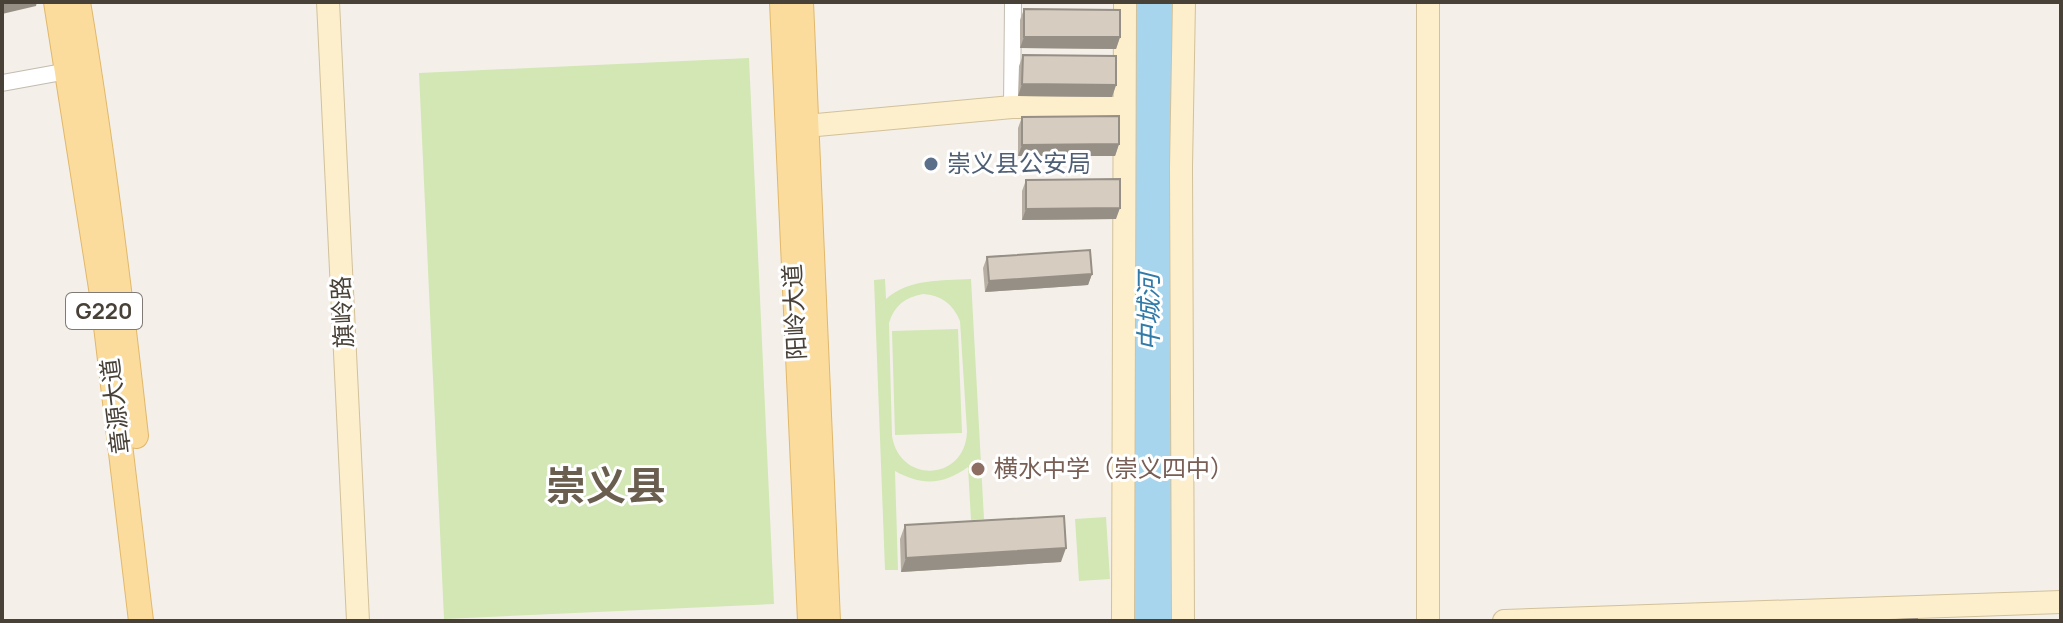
<svg xmlns="http://www.w3.org/2000/svg" width="2063" height="623" viewBox="0 0 2063 623" font-family="Manrope,'Noto Sans SC',sans-serif">
  <style>
    .green { fill: #d2e7b4; fill-rule: evenodd }
    .lines { fill: none; stroke-linecap: round; stroke-linejoin: round }
    .river { stroke: #a8d5ee; stroke-width: 26 }
    .street-casing { stroke: #c2bbaf; stroke-width: 18 }
    .secondary-casing { stroke: #d2c19a; stroke-width: 24 }
    .primary-casing { stroke: #e0b86b; stroke-width: 26 }
    .street { stroke: #fff; stroke-width: 16 }
    .secondary { stroke: #fdefcb; stroke-width: 22 }
    .primary { stroke: #fbdc9c; stroke-width: 24 }
    .wall { fill: #b8afa4 }
    .shaded-wall { fill: #968f86 }
    .building { fill: #d6ccbf; stroke: #968f86; stroke-width: 2 }
    .service-dot { fill: #5c6f8a; stroke: #fff; stroke-width: 3 }
    .education-dot { fill: #8d6e63; stroke: #fff; stroke-width: 3 }
    .labels { text-anchor: middle; stroke-width: 6; stroke-linejoin: round; paint-order: stroke }
    .shield { fill: #fff; stroke: #7f7a74; stroke-width: 2 }
    .shield-label { font-size: 22px; font-weight: bold; fill: #484138 }
    .service-label { font-size: 24px; fill: #4e5e75; stroke: #fff; text-anchor: start }
    .street-label { font-size: 24px; fill: #484138; stroke: #fff }
    .education-label { font-size: 24px; fill: #785e54; stroke: #fff; text-anchor: start }
    .water-label { font-size: 26px; font-style: italic; fill: #327ba9; stroke: #fff }
    .town-label { font-size: 40px; font-weight: bold; fill: #6a5e4f; stroke: #fff }
  </style>
  <rect width="100%" height="100%" fill="#f4f0e9"/>
  <!-- green -->
  <path class="green" d="M749 58 774 604 444 619 419 73Z
    M885 279 886 299C910 278 941 281 971 279L984 519 971 520 968 467C943 485 922 486 895 471L898 570H885L874 280ZM923 294C941 295 953 304 960 321L967 431C966 481 900 485 892 436L889 323C894 306 905 297 923 294Z
    M958 329 962 433 895 435 892 331Z
    M1106 517 1110 579 1079 581 1075 519Z"/>
  <g class="lines">
    <!-- river -->
    <path class="river" d="M1139 621 1142 2
      M1160 621 1164 2"/>
    <!-- street casing -->
    <g class="street-casing">
      <path id="street" d="M2 83 68 71
        M1012 107 1013 2"/>
    </g>
    <!-- secondary casing -->
    <g class="secondary-casing">
      <path id="secondary" d="M328 2 358 621
        M1428 2V621
        M806 126 1012 107 1123 108
        M1123 621 1125 2
        M1183 621 1181 167 1184 2
        M1504 621 2061 602"/>
    </g>
    <!-- primary casing -->
    <g class="primary-casing">
      <path id="primary" d="M56 2 103 301 141 621
        M78 2C102 146 120 291 136 436
        M782 2 810 621
        M801 2 828 621"/>
    </g>
    <!-- street -->
    <use href="#street" class="street"/>
    <!-- secondary -->
    <use href="#secondary" class="secondary"/>
    <!-- primary -->
    <use href="#primary" class="primary"/>
  </g>
  <!-- wall -->
  <path class="wall" d="M1024 9 1120 37 1116 49 1020 48V20Z
    M1023 55 1116 85 1112 97 1018 96 1019 66Z
    M1022 117 1119 144 1115 156H1018V128Z
    M1026 180 1116 219 1022 220V191Z
    M987 257 1092 274 1088 285 985 292 983 268Z
    M905 525 1061 562 901 572 900 539Z"/>
  <!-- shaded-wall -->
  <path class="shaded-wall" d="M2 2H37L36 6 2 14Z
    M1024 37H1120L1116 49 1020 48Z
    M1022 84 1116 85 1112 97 1018 96Z
    M1119 144 1115 156H1018L1022 145Z
    M1120 208 1116 219 1022 220 1026 209Z
    M1092 274 1088 285 985 292 989 281Z
    M1066 548 1061 562 901 572 906 558Z"/>
  <!-- building -->
  <path class="building" d="M1024 9 1120 10V37H1024Z
    M1023 55 1116 56V85L1022 84Z
    M1119 116V144L1022 145V117Z
    M1120 179V208L1026 209V180Z
    M1090 250 1092 274 989 281 987 257Z
    M1064 516 1066 548 906 558 905 525Z
    M1917 619V621H1874Z"/>
  <!-- markers -->
  <circle class="service-dot" cx="931" cy="164" r="8"/>
  <circle class="education-dot" cx="978" cy="469" r="8"/>
  <g class="labels">
    <!-- shield labels -->
    <rect class="shield" x="66" y="293" width="76" height="36" rx="6"/>
    <g class="shield-label">
      <text x="104" y="319">G220</text>
    </g>
    <!-- service labels -->
    <g class="service-label">
      <text x="947" y="172">崇义县公安局</text>
    </g>
    <!-- street labels -->
    <g class="street-label">
      <text transform="translate(343 312) rotate(-93)" y="8">旗岭路</text>
      <text transform="translate(795 312) rotate(-93)" y="8">阳岭大道</text>
      <text transform="translate(116 406) rotate(-97)" y="8">章源大道</text>
    </g>
    <!-- education labels -->
    <g class="education-label">
      <text x="994" y="477">横水中学（崇义四中）</text>
    </g>
    <!-- water labels -->
    <g class="water-label">
      <text transform="translate(1149 312) rotate(-90)" y="9">中城河</text>
    </g>
    <!-- town labels -->
    <g class="town-label">
      <text x="606" y="500">崇义县</text>
    </g>
  </g>
  <!-- border -->
  <rect width="2063" height="623" fill="none" stroke="#484138" stroke-width="8"/>
</svg>
